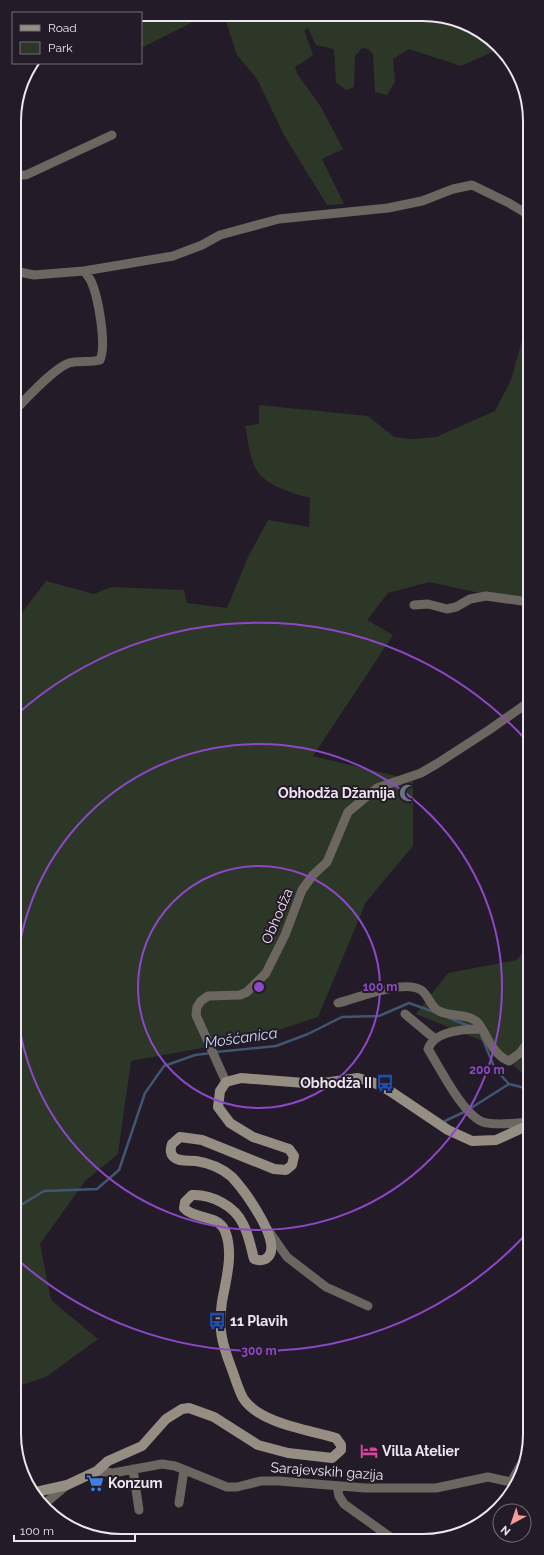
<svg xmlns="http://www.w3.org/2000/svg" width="544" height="1555" viewBox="0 0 544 1555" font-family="Raleway,sans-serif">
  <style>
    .green { fill: #2c3727 }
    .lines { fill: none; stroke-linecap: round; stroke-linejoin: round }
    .stream { stroke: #415570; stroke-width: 2.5 }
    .minor { stroke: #6b665f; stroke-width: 9 }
    .secondary { stroke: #968e83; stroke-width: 10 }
    .ring { fill: none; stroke: #8c48c6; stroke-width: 2 }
    .labels { text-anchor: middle; stroke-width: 4; stroke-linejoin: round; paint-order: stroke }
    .poi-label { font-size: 14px; font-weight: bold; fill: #ede6ef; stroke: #241b28; text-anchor: start }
    .street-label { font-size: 14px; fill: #ede6ef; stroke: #241b28 }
    .water-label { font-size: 15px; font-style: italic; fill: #c7ddfc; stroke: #241b28 }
    .rim { fill: none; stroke: #ede6ef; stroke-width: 2 }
    .centre { fill: #8c48c6; stroke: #241b28; stroke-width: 2 }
    .ring-label { font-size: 12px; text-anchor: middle; font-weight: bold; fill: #8c48c6; stroke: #241b28; stroke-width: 4; stroke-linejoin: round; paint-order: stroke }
  </style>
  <rect width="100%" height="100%" fill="#241b28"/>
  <!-- green -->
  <path class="green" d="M141 14 207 15 143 47 141 45Z
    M224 15 444 16 499 46 502 51 499 49 461 66 409 49 393 59 395 82 387 95 375 92 373 54 368 49 362 48 355 56 354 87 346 90 336 82 334 49 316 45 308 28 304 30 313 55 295 67 298 75 321 107 343 149 322 159 344 204 327 205 284 135 257 79 237 55Z
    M528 319 529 586 522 602 429 582 388 593 367 620 393 635 313 756 413 780V846L366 902 318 1017 251 1039 131 1061 118 1154 85 1181 40 1244 51 1300 98 1339 46 1377 16 1387 15 622 46 581 94 594 111 587 184 590 187 603 227 608 248 557 268 520 309 527 310 498C292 493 265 486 256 469 249 457 248 439 245 426L259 424V405L368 416 394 437 413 439 436 437 495 411 511 380Z
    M529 944V1079L490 1044 416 1014 448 973 517 960Z"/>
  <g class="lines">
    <!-- stream -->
    <path class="stream" d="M449 1018 469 1026
      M481 1035 495 1069 509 1084 529 1089
      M216 1052 276 1046 308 1034 342 1017 379 1016 409 1003 434 1012
      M471 1108 509 1084
      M445 1121 464 1112
      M16 1208 44 1191 97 1189 119 1170 145 1093 164 1066 195 1055 211 1053"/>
    <!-- minor -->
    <path class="minor" d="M14 175H26L112 135
      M14 271 34 275 84 271 173 256 202 245 220 235 279 219 388 208 422 201 453 189 472 185 509 203 524 212 528 218
      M15 410C27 398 54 368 69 363 79 360 90 363 100 360 107 345 98 296 91 281 89 277 86 274 84 271
      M528 520V523
      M414 605 428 604 447 609 456 607 470 599 486 596 529 602
      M338 1003C358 998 403 979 421 990 429 995 430 1007 439 1011 450 1017 471 1013 479 1024 488 1037 493 1055 509 1061L520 1053 529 1041
      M405 1014 435 1039
      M481 1029C464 1029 434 1031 428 1049 440 1068 463 1115 483 1122 495 1126 517 1123 529 1122
      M226 1082 196 1015 197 1007 201 1001 208 996 240 995 247 992 266 973 285 935 302 890 313 875 327 862 348 812 377 788 421 773 438 763 489 730 529 702
      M268 1230 287 1257 326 1287 368 1306
      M133 1469 139 1510
      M97 1471 113 1473 162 1464 175 1466 227 1487H237L261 1481H279L365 1488H436L488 1477 511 1482 527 1454
      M337 1486 339 1496 344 1504 393 1539
      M179 1503 184 1470
      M43 1505 67 1485"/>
    <!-- secondary -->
    <path class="secondary" d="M36 1492 67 1485 97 1471 108 1461 142 1446 166 1419 182 1409 189 1408 214 1417 258 1445 288 1453 332 1458 341 1450V1445L336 1438C310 1430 258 1423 243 1398 238 1389 235 1377 231 1367 222 1343 218 1329 222 1302 226 1279 234 1253 225 1231 218 1214 194 1220 184 1208L185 1202 192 1195C211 1194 235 1206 243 1224 249 1235 251 1248 254 1259 260 1261 264 1261 268 1257 283 1242 243 1189 232 1177 222 1168 209 1163 196 1161 189 1160 181 1162 175 1158 170 1155 170 1149 172 1144L180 1137 202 1140 274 1169 286 1170 292 1165 294 1156 289 1149 253 1137 230 1123 218 1107 220 1091 226 1082 241 1078 317 1084 358 1078 375 1083 390 1091 448 1130 472 1141 496 1140 529 1125"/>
  </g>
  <!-- distance rings -->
  <g class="ring">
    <circle cx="259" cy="987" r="121"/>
    <circle cx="259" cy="987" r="243"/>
    <path d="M527 1233A364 364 0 0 1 18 1260M15 716A364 364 0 0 1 527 741"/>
  </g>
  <!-- icons -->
  <defs>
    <g id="mosque-bare" transform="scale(1.38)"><path d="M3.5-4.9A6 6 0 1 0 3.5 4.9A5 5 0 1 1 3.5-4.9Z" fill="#6b7280" stroke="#241b28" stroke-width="2.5" paint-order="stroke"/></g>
    <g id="bus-bare" transform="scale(1.38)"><path d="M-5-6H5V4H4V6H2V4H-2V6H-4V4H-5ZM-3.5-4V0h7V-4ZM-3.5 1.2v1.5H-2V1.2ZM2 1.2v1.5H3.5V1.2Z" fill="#1a4fb4" stroke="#241b28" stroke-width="2.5" paint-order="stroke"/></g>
    <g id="hotel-bare" transform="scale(1.38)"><path d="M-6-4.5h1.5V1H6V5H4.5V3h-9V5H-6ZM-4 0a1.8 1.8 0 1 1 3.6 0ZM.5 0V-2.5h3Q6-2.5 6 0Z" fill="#d1479c" stroke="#241b28" stroke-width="2.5" paint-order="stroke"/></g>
    <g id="supermarket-bare" transform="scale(1.38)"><path d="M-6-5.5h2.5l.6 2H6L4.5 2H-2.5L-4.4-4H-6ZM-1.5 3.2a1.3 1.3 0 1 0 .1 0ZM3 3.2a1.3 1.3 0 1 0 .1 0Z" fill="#3f7fe0" stroke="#241b28" stroke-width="2.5" paint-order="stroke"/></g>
  </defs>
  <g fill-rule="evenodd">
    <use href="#mosque-bare" x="408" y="793"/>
    <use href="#bus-bare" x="385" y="1083"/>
    <use href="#bus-bare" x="217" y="1321"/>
    <use href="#hotel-bare" x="369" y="1451"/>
    <use href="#supermarket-bare" x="95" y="1483"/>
  </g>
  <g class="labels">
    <!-- poi labels -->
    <g class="poi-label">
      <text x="395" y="798" text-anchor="end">Obhodža Džamija</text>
      <text x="372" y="1088" text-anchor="end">Obhodža II</text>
      <text x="230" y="1326">11 Plavih</text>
      <text x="382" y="1456">Villa Atelier</text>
      <text x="108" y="1488">Konzum</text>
    </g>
    <!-- street labels -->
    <g class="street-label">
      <text transform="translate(277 916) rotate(-67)" y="5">Obhodža</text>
      <text transform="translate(327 1471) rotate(4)" y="5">Sarajevskih gazija</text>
    </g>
    <!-- water labels -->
    <g class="water-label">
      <text transform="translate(241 1038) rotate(-8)" y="5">Mošćanica</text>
    </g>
  </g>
  <!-- crop -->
  <path d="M0 0H544V1555H0ZM121 21H423A100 100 0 0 1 523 121V1434A100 100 0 0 1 423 1534H121A100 100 0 0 1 21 1434V121A100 100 0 0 1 121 21Z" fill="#241b28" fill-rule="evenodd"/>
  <path class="rim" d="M121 21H423A100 100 0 0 1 523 121V1434A100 100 0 0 1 423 1534H121A100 100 0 0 1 21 1434V121A100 100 0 0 1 121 21Z"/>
  <circle cx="259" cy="987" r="6" class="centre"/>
  <g class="ring-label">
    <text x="380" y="991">100 m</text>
    <text x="487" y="1074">200 m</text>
    <text x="259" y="1355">300 m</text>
  </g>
  <!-- legend -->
  <rect x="12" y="12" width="130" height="52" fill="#241b28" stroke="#746c78"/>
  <rect x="20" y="25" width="20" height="6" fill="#968e83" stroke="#746c78"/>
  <text x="48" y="32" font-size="12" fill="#ede6ef">Road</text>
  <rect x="20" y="42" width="20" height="12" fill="#2c3727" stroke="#746c78"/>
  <text x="48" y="52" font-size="12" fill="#ede6ef">Park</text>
  <!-- north arrow -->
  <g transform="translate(512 1523) rotate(220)"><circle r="19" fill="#241b28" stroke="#746c78"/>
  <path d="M0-3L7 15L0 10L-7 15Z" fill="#f59b98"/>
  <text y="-6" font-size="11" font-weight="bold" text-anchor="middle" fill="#ede6ef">N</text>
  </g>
  <!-- scale -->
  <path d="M14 1535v6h121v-6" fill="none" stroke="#ede6ef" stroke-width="2"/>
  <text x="20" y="1535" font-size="12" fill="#ede6ef" stroke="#241b28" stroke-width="3" paint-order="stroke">100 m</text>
</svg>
